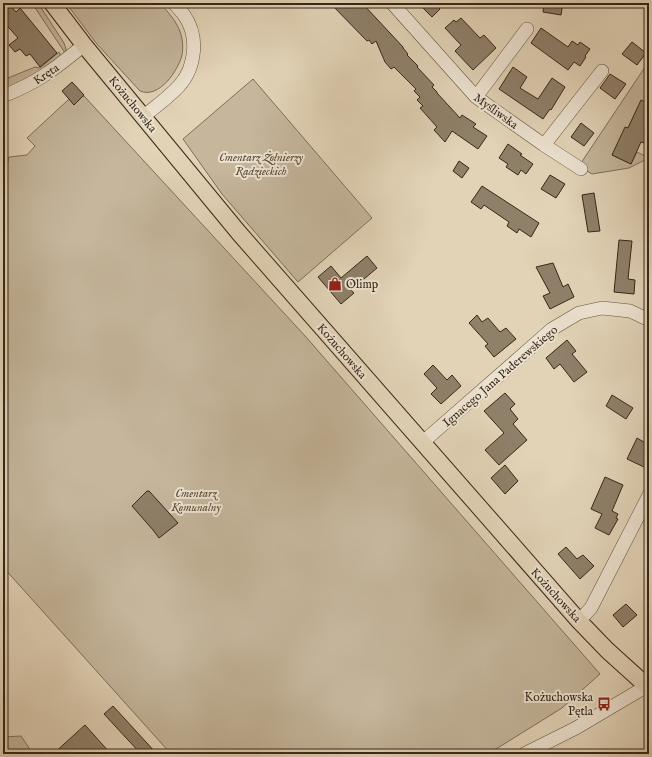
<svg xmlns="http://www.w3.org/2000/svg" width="652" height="757" viewBox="0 0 652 757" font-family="'IM FELL English',serif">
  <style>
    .green { fill: #c5b69c; stroke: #7e6e5a }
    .building { fill: #8f806a; stroke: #362717 }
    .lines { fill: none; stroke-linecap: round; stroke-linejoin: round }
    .minor-casing { stroke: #61523f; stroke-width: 14 }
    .major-casing { stroke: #362717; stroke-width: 18 }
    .minor { stroke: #ece2d0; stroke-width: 13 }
    .major { stroke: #e2d3b7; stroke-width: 16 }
    .labels { text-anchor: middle; stroke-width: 4; stroke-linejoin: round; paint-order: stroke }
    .street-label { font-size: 12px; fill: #362717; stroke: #ece2d0 }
    .park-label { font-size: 12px; font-style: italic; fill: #5a4b38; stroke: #ece2d0 }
    .poi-label { font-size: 12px; fill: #362717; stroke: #ece2d0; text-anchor: start }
  </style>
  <rect width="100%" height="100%" fill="#e2d3b7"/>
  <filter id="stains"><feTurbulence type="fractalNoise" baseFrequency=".005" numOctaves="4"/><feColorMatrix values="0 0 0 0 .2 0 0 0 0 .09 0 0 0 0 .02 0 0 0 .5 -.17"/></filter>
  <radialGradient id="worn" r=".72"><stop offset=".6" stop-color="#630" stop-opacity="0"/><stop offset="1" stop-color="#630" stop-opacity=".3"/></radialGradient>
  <!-- green -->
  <path class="green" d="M32 3H38L64 43 66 49 65 53Z
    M66 3H160C169 13 180 25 182 39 183 44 183 50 182 55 178 71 159 99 140 91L96 43Z
    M59 52 61 57 40 72 3 91V80L35 67 40 68Z
    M649 61V96L646 102 637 109 628 128 612 155 631 164 637 152 649 158 629 168 592 174 582 168 581 163Z
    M253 79 372 218 298 282 222 194 183 139Z
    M84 96 306 337 600 674 562 708 488 754H171L3 567V184L9 157 27 155 35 146 27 138 68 100Z
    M21 736 33 754H3V737Z"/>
  <!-- building -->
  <path class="building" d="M330 3H362L403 47V48L408 54 407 55 418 66 417 67 434 85 432 87 437 92V93L460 118 462 115 476 124 473 127 487 136 478 149 452 131 445 142 434 130 437 127 420 108 423 106 417 100 420 97 414 91 416 89 394 67 391 69 385 62 376 41 372 44 369 40 367 41Z
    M418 3H435L440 9 432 17Z
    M544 3H563L561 15 543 12Z
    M11 6 16 12 20 8 57 53 40 67 30 54 26 56 20 49 15 52 9 45 18 38 3 21V12Z
    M461 18 480 38 484 35 496 48 473 70 455 51 461 45 445 28 454 20 456 22Z
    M541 28 568 47 572 41 578 45 580 42 590 49 585 56 586 57 580 66 574 62 568 70 531 43Z
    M632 42 646 53 637 65 622 54Z
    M513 67 527 77 520 88 538 99 552 78 565 87 551 110 550 109 543 119 499 89Z
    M610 74 626 84 615 99 600 88Z
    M72 82 84 95 74 105 62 91Z
    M641 100 649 104V132L644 143 641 142 631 164 612 155 625 127 628 128Z
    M581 123 594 133 584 146 571 137Z
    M508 144 522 154 520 155 533 164 526 174 521 170 518 175 506 167 508 164 499 158Z
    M459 161 469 168 462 178 453 171Z
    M550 175 565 184 556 198 541 189Z
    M482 186 539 223 531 237 519 229 517 233 507 226 509 222 484 205 481 209 471 202Z
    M594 193 600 231 588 232 582 195Z
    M619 240 632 241 628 279 635 280 634 294 614 292Z
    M367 256 377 268 351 290 354 293 341 304 318 277 331 266 341 278Z
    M553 263 563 287 568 284 574 297 550 309 543 296 550 293 536 267Z
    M477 315 482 322 488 318 500 332 506 328 516 339 494 357 485 346 488 344 469 323Z
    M567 340 576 351 572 354 587 372 574 382 560 364 554 369 546 358Z
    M433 365 447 380 452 375 461 386 441 404 431 394 437 388 424 374Z
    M505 393 515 404 510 409 518 419 513 424 527 440 499 465 485 450 504 433 484 411Z
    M612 395 633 408 626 419 606 406Z
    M637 438 649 445V457L644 467 627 459Z
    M505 465 518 481 505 494 491 478Z
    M605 477 623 485 612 511 618 514 616 518 618 519 609 535 595 528 602 514 591 509Z
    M147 491H149L178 523 159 538 153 530 132 506Z
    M566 547 577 559 583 555 594 566 580 579 558 554Z
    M626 604 637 615 623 627 613 615Z
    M113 706 157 754H141L104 714Z
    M85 725 111 754H53Z"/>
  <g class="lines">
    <!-- minor casing -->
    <g class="minor-casing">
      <path id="minor" d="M392 3 476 97 544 145 581 169
        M3 96C37 83 56 68 84 45
        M476 97 527 29
        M144 116C155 107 168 98 179 86 196 67 199 36 184 15 181 11 177 7 174 3
        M544 145 602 71
        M423 442 552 329 579 313 602 308 630 311 649 320
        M579 621 591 608 649 495
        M524 754 576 728 647 686"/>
    </g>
    <!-- major casing -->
    <g class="major-casing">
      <path id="major" d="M52 3 84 45 239 233 579 621 607 650 649 688"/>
    </g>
    <!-- minor -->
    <use href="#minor" class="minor"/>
    <!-- major -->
    <use href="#major" class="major"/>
  </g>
  <!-- icons -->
  <defs>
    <g id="shop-bare" transform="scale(1.08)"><path d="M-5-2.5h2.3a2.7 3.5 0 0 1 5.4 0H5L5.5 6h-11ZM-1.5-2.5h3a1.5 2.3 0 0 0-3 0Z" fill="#8f2418" stroke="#ece2d0" stroke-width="2.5" paint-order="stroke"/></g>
    <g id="bus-bare" transform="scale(1.08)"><path d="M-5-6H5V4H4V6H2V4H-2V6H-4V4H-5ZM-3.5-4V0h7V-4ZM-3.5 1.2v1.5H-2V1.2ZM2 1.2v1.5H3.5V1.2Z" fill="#8f2418" stroke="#ece2d0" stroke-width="2.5" paint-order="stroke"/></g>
  </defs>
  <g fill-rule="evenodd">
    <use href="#shop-bare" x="335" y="284"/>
    <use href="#bus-bare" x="604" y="704"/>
  </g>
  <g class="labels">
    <!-- street labels -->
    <g class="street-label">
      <text transform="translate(46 74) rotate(-34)" y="4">Kręta</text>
      <text transform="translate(133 104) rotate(51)" y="4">Kożuchowska</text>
      <text transform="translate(496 111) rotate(36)" y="4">Myśliwska</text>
      <text transform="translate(342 351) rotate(49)" y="4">Kożuchowska</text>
      <text transform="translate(500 376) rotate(-41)" y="4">Ignacego Jana Paderewskiego</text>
      <text transform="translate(556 595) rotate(48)" y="4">Kożuchowska</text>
    </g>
    <!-- park labels -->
    <g class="park-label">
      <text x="261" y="161">Cmentarz Żołnierzy<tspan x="261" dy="14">Radzieckich</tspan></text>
      <text x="196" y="497">Cmentarz<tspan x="196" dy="14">Komunalny</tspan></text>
    </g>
    <!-- poi labels -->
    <g class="poi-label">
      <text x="346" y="288">Olimp</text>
      <text x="593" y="701" text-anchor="end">Kożuchowska<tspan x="593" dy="14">Pętla</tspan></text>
    </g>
  </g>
  <!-- margin -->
  <rect width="652" height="757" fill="none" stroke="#e2d3b7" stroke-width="16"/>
  <rect x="4" y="4" width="644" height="749" fill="none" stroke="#362717" stroke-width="2"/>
  <rect x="8" y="8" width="636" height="741" fill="none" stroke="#362717"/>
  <rect width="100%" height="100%" filter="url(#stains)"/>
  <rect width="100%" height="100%" fill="url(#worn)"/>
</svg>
